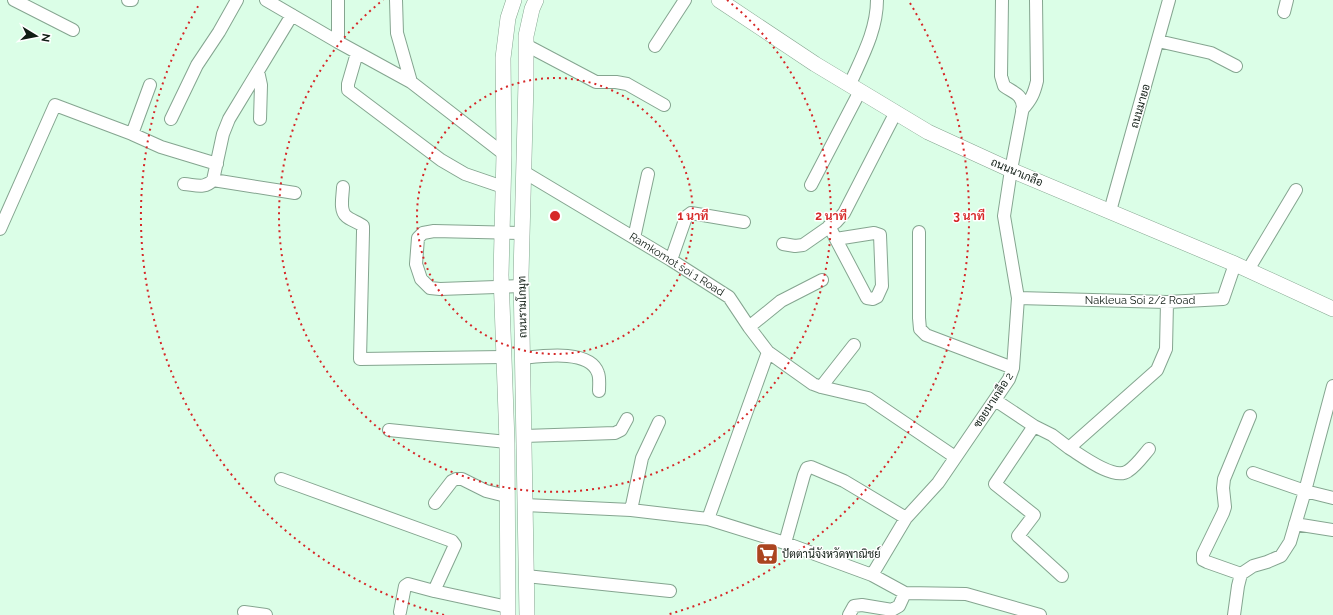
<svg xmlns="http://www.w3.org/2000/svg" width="1333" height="615" viewBox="0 0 1333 615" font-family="Raleway,Sarabun,sans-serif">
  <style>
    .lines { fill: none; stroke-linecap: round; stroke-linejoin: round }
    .minor-casing { stroke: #85a590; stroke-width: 14 }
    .major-casing { stroke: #85a590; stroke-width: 16 }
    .minor { stroke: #fff; stroke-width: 12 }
    .major { stroke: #fff; stroke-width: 15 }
    .ring { fill: none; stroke: #d62828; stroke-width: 2; stroke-dasharray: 2 4 }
    .labels { text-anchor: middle; stroke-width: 3; stroke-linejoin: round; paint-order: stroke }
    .street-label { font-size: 11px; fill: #101c14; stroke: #fff }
    .poi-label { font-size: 11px; fill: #101c14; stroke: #fff; text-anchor: start }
    .centre { fill: #d62828; stroke: #fff; stroke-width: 2 }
    .ring-label { font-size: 12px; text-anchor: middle; font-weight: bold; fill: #d62828; stroke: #fff; stroke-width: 3; stroke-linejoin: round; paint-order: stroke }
  </style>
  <rect width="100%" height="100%" fill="#dbfee7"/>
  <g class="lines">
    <!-- minor casing -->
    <g class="minor-casing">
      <path id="minor" d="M14 0 73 30
        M128 0H132
        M266 0 338 42 411 82 504 154
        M396 0 397 33 411 82
        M1284 12 1287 0
        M292 15 229 119 223 134 213 180 295 193
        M1158 41 1211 53 1236 66
        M338 42V0
        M526 45 596 82H616L627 84 664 105
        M655 46 685 0
        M357 53 348 84V90L352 93 441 160 465 174 503 187
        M258 71 261 85 260 119
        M850 84C862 57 877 30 877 0
        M1022 110C1031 100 1034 94 1037 81L1036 0
        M171 119 197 65 219 32 237 0
        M132 134 150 85
        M524 172 671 260 729 297 749 327 768 352 813 384 821 387 868 398 955 457
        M184 184C196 185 205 189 213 180
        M811 185 860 91
        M343 187C343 195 339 210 346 216 350 220 358 222 363 226V232L360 359 503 357
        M1110 211 1169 0
        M829 226 867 298 873 299 877 297 882 286 880 235 874 233 836 239
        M0 229 55 105 132 134 161 147 217 164
        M919 232V318L920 329 926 335 1013 368
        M634 238 648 174
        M783 244 795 246 803 245 836 222 844 213 896 112
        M671 260 685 220 687 216 691 213 744 222
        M1248 270 1296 190
        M521 286 440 289 430 288 421 279 416 264 418 238 423 233 434 231 522 233
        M1018 298 1167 302 1223 299 1235 264
        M749 327 781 301 822 280
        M523 358C542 356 590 349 598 373 600 378 599 386 599 391
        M821 387 854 345
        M995 400 1034 426 1052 435 1069 448 1157 370 1166 349 1167 302
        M1034 426 995 484 1034 515 1018 536 1062 576
        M389 430 507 442
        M524 436 615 433 621 430 627 419
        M1069 448C1082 456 1114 481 1128 471 1136 466 1143 456 1149 449
        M1253 473 1305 491 1333 498
        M281 479 452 541 455 545 434 591 508 607
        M435 503 452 481 456 479H462L486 491 506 496
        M525 505 631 510 708 519 785 543 872 575 905 593 966 594 1040 615
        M631 510 642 458 659 422
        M708 519 768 352
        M1295 524 1333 530
        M785 543 804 475 807 468 811 467 844 481 906 518
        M1241 574 1207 562 1203 560V554L1223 513 1225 507 1223 488 1224 479 1250 416
        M872 575 906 518 938 483 1009 379 1013 368 1018 298 1004 216 1011 170 1023 107C1022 94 1014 93 1004 86L1001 76 1002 0
        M526 576 670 591
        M244 612 266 615
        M400 612 405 586 408 584 434 591
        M849 615 854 606 862 605 892 610 899 606 905 593
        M1234 615 1238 586 1241 574 1253 566 1267 562 1281 556 1290 542 1305 491 1333 386"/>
    </g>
    <!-- major casing -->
    <g class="major-casing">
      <path id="major" d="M719 0 815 64 928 132 1011 170 1235 264 1333 309
        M508 615 507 442 501 275 504 154 503 58 508 18 514 0
        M527 615 521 275 526 82V36L532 9 536 0"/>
    </g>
    <!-- minor -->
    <use href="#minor" class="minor"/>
    <!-- major -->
    <use href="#major" class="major"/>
  </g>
  <!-- distance rings -->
  <g class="ring">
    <circle cx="555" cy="216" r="138"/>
    <path d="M727 0A276 276 0 1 1 383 0"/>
    <path d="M444 615A414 414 0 0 1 200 3M910 3A414 414 0 0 1 666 615"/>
  </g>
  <!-- icons -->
  <defs>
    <g id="supermarket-square" transform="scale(1.15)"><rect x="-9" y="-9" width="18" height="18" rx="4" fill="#ab441f" stroke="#fff"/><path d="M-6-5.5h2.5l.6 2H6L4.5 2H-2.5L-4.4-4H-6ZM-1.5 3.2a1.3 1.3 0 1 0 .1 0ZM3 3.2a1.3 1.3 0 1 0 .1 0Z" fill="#fff"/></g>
  </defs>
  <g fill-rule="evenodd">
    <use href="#supermarket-square" x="767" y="554"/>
  </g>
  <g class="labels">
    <!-- street labels -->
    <g class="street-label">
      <text transform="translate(1140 106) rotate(-74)" y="4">ถนนมายอ</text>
      <text transform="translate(1017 172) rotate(23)" y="4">ถนนนาเกลือ</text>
      <text transform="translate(677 264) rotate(32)" y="4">Ramkomot soi 1 Road</text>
      <text x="1140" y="304">Nakleua Soi 2/2 Road</text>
      <text transform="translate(522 307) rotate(-91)" y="4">ถนนรามโกมุท</text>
      <text transform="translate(993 400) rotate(-57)" y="4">ซอยนาเกลือ 2</text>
    </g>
    <!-- poi labels -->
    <g class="poi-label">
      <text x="782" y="558">ปัตตานีจังหวัดพาณิชย์</text>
    </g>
  </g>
  <circle cx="555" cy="216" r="6" class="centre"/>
  <g class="ring-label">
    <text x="693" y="220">1 นาที</text>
    <text x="831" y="220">2 นาที</text>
    <text x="969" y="220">3 นาที</text>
  </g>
  <!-- north arrow -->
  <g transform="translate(36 36) rotate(100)" stroke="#ffffff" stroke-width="3" paint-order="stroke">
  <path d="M0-3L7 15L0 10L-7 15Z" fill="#101c14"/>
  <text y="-6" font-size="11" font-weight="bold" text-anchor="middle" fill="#101c14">N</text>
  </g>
</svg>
